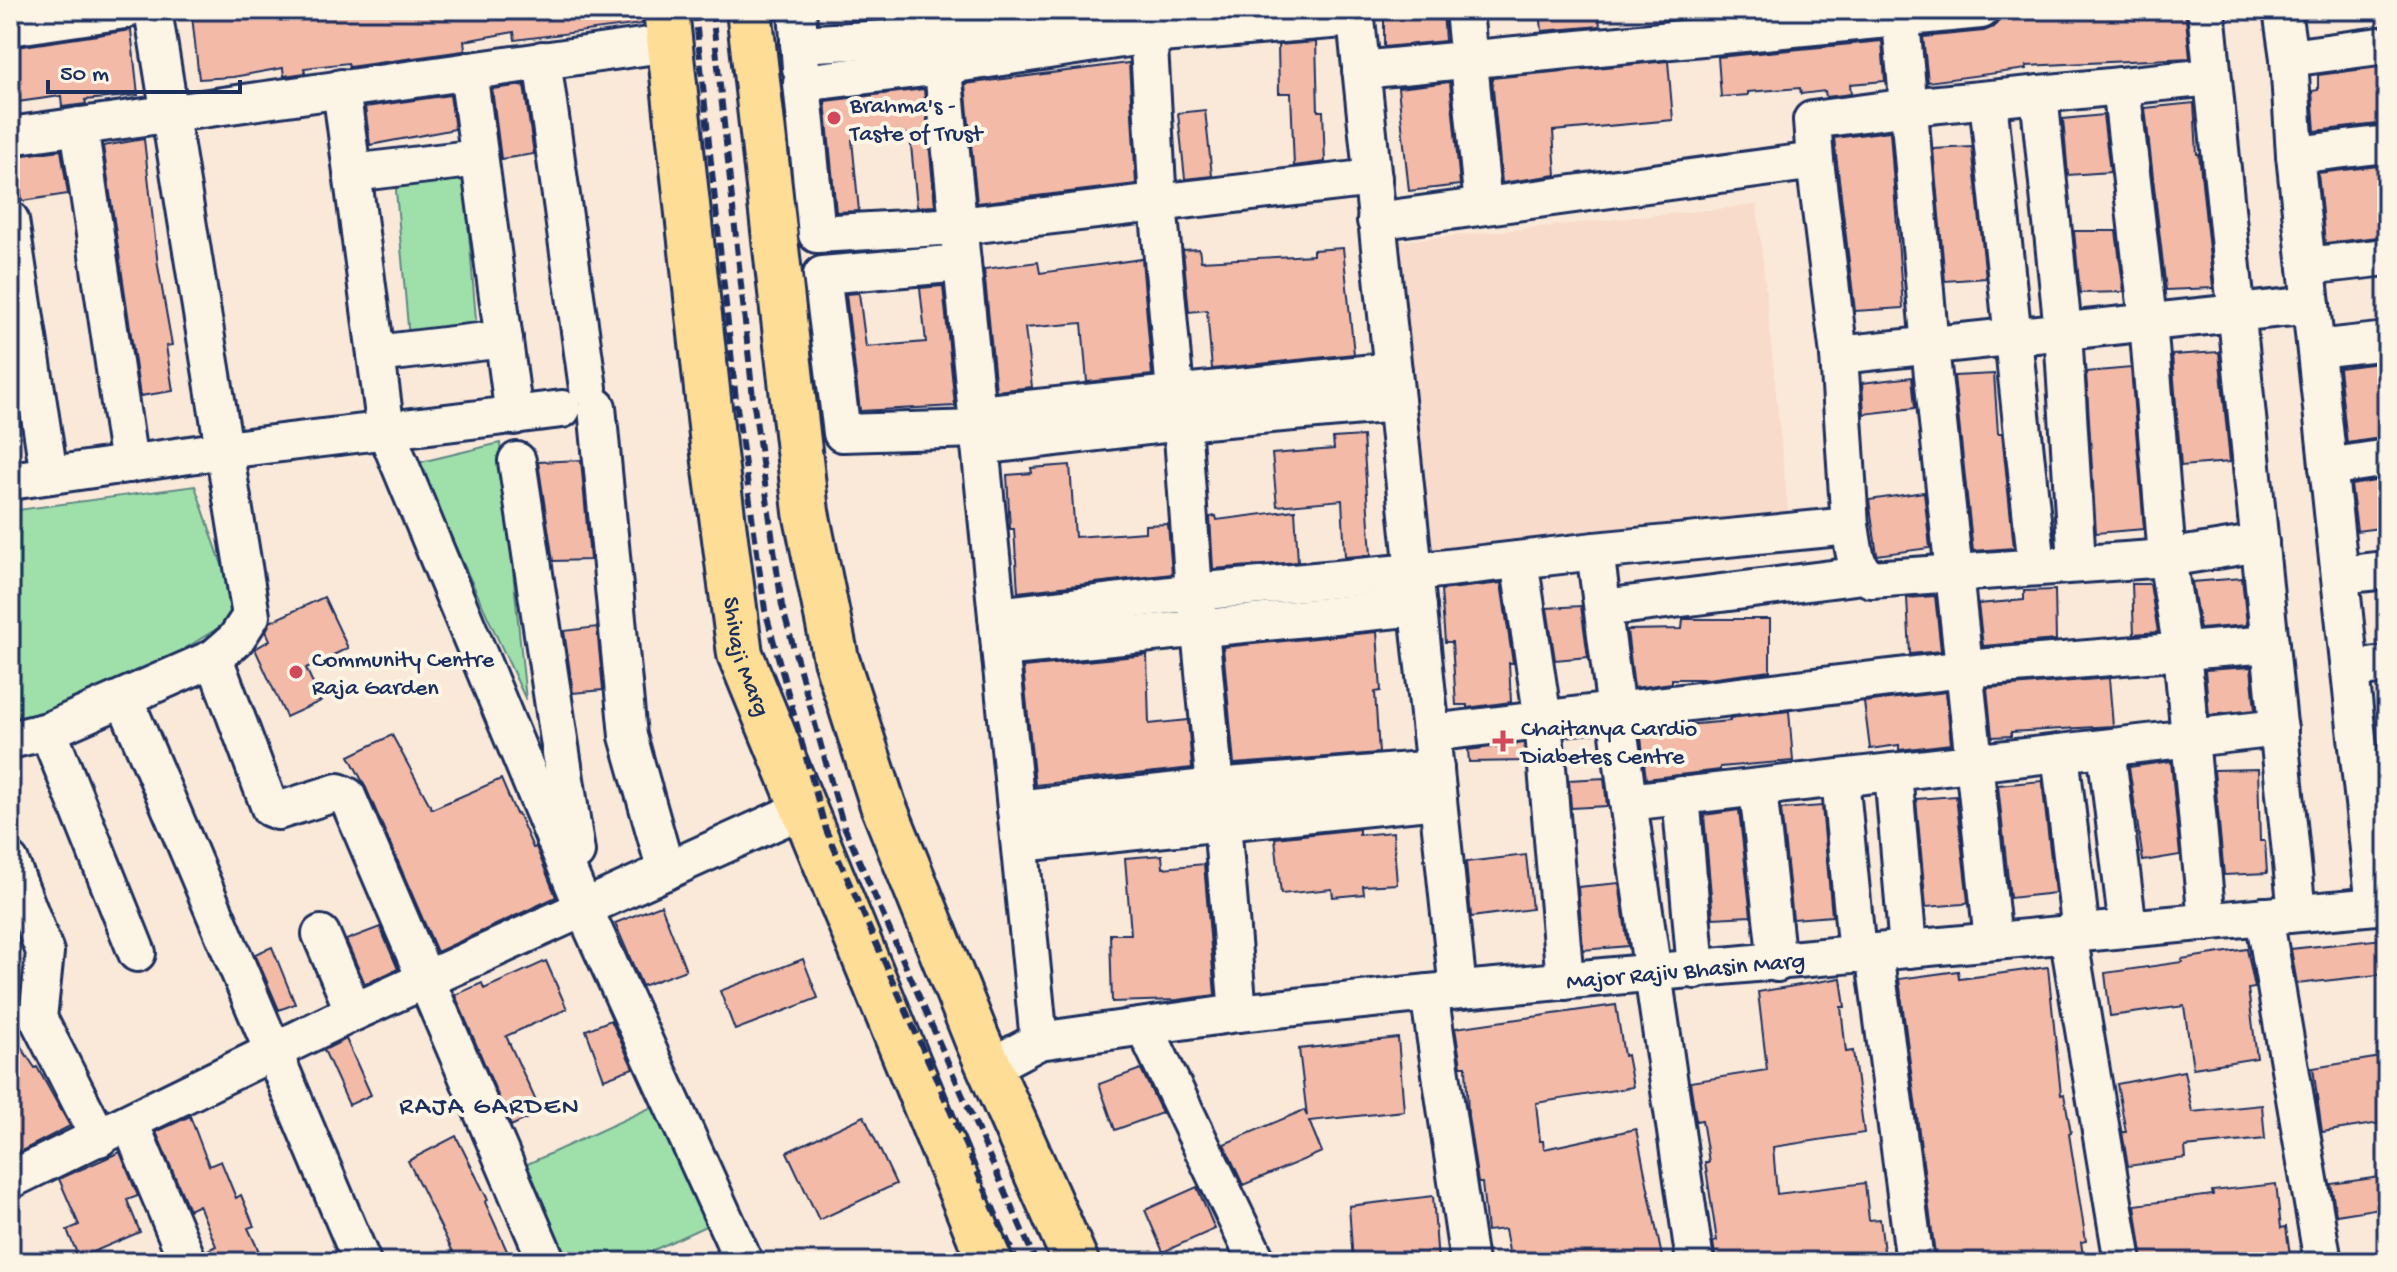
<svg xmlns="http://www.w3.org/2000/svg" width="2397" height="1272" viewBox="0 0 2397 1272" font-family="'Gochi Hand',sans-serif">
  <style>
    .built { fill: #f8dbca }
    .green { fill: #9fe0aa; stroke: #5d8884; stroke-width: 2 }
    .building { fill: #f3bba7; stroke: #1b2f5e; stroke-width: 2 }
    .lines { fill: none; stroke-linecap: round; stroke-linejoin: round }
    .minor-casing { stroke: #1b2f5e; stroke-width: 42 }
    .major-casing { stroke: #1b2f5e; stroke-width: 50 }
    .minor { stroke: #fcf5e5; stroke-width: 36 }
    .major { stroke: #fedd96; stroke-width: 44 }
    .rail { stroke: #1b2f5e; stroke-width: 6; stroke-dasharray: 12 6; stroke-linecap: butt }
    .poi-dot { fill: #d1495b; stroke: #fcf5e5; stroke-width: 3 }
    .labels { text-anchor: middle; stroke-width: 8; stroke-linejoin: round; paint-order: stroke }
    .poi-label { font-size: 24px; fill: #1b2f5e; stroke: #fcf5e5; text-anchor: start }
    .street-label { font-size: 24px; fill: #1b2f5e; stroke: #fcf5e5 }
    .neighbourhood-label { font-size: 26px; letter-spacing: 2px; fill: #1b2f5e; stroke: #fcf5e5 }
  </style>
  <rect width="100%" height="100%" fill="#fae9d9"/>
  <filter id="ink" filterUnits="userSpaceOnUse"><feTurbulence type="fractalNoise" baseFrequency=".0125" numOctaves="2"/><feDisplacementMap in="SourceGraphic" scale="16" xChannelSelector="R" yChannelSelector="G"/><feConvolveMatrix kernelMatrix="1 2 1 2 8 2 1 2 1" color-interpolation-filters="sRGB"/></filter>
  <g filter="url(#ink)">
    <!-- built -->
    <path class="built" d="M1757 205 1789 521 1424 558 1393 242Z"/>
    <!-- green -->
    <path class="green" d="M464 173 477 332 409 338 395 179Z
      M500 443 526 700 417 463Z
      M195 486 239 615 118 690 10 723V511Z
      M656 1105 710 1224 628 1262H565L521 1167Z"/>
    <!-- building -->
    <path class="building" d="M269 10H641L642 24 515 40 514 32 464 41 465 50 463 51 349 67 348 63 304 68 305 73 284 76 283 68 233 77 199 79 192 16Z
      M1384 10H1443L1445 41 1384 47Z
      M1540 10H1598L1600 26 1542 31Z
      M2010 10H2185L2190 58 2026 66 2027 69 1928 82 1923 37 1984 31 1994 27 2000 19 2001 11Z
      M131 30 138 95 85 100 86 104 62 107 61 96 10 103V48Z
      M1882 41 1885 81 1850 84 1851 94 1826 97 1825 91 1801 94 1800 88 1748 92V95L1721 97 1718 57Z
      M1316 42 1318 111H1323L1325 162 1294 166 1291 93H1279L1278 45Z
      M1668 61 1673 120 1553 131 1556 175 1502 183 1492 78Z
      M1129 63 1136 184 977 203 965 84Z
      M2387 66V123L2315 131 2312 91 2318 90V75Z
      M1450 82 1460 185 1409 191 1398 88Z
      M524 85 534 154 501 159 492 89Z
      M924 89 935 206 917 207 910 135 903 134 852 140 859 211 836 212 825 101Z
      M450 95 455 129 370 145 365 107Z
      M2194 103 2197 154H2199L2213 288 2166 290 2145 108Z
      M1205 110 1212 176 1185 179 1178 113Z
      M2103 115 2110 172 2068 175 2063 119Z
      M1890 131 1903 308 1855 311 1834 138Z
      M144 139 158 266 172 345 166 346 173 391 140 396 103 146Z
      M1972 147 1986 278 1945 281 1933 149Z
      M61 150 68 194 22 201 16 156Z
      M2387 165V236L2325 243 2318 173Z
      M2074 231H2116L2124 292 2080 293Z
      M1343 248 1354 354 1212 369 1207 310 1189 312 1183 250 1199 249 1201 261 1313 255V250Z
      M1142 259 1152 375 1087 382 1082 323 1025 328 1032 387 996 391 984 269 1038 262 1040 273Z
      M943 286 955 406 860 411 846 294 859 293 866 347 926 342 920 288Z
      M2219 352 2230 462 2181 466 2172 355Z
      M2387 362V437L2347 443 2339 368Z
      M2131 368 2144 529 2096 533 2086 372Z
      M1994 374 1998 433H2002L2014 548 1973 551 1954 376Z
      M1912 377 1915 408 1864 414 1862 383Z
      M1363 436 1371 555 1345 557 1342 500 1277 506 1272 454 1334 449 1333 438Z
      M581 460 590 560 553 561 538 462Z
      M1070 465 1075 537 1145 532V525L1168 524 1172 574 1018 592 1014 529H1010L1007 475 1032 473 1031 468Z
      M2387 479V527L2357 531 2351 485Z
      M1924 492 1930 548 1877 555 1869 500Z
      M1295 510 1298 562 1213 569 1210 517 1216 516 1217 520Z
      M2242 578 2247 625 2200 629 2192 582Z
      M1501 583 1513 663H1509L1511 702 1467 708V705H1456L1452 642H1445L1441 590Z
      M2132 584H2150L2158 632 2134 634Z
      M2055 590 2056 640 1983 646 1978 604 2024 600V591Z
      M1935 596 1941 651 1910 654 1907 598Z
      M324 597 348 648 306 668 321 701 286 717 255 649 270 640 266 631 270 622Z
      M1581 606 1588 657 1555 660 1547 608Z
      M1683 619H1770V671L1708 679H1672V683L1634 688 1627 630 1682 629Z
      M597 627 603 690 573 693 564 631Z
      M1377 632 1381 691 1375 692 1379 753 1234 764 1223 647Z
      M1147 655 1149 724 1188 720 1192 768 1035 785 1023 667Z
      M2251 667 2255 710 2209 715 2205 670Z
      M2109 678 2113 726 2011 732V736L1992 737 1987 688Z
      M1946 692 1951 744 1899 750V745L1870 749 1864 702Z
      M1789 711 1793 761 1720 767V770L1646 779 1640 729 1730 721V718Z
      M392 735 432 809 501 779 516 814 518 813 533 848 536 847 556 897 437 952 366 788 349 756Z
      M1524 743 1525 761 1469 762 1468 750Z
      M2171 761 2180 855 2143 861 2129 767Z
      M2258 769 2260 841H2265L2267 873 2224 875 2214 770Z
      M1604 778 1607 806 1571 808 1569 780Z
      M2042 781 2055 893 2010 898 1998 785Z
      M1956 796 1968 902 1963 904 1926 907 1916 799Z
      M1822 806 1832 916 1793 919 1781 809Z
      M1739 810 1751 916 1713 918 1704 815Z
      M1359 829V835L1393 832 1397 884 1363 886 1364 894 1333 897 1332 889 1281 894 1275 838Z
      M1162 855 1163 868 1204 864 1215 995 1177 1000 1112 1002 1110 934H1131L1125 858Z
      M1526 855 1532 909 1471 917 1466 862Z
      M1619 883 1628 946 1583 950 1578 887Z
      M661 905 686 970 642 986 615 923Z
      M380 927 398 969 365 984 346 940Z
      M2383 939 2386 974 2297 984 2291 949Z
      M272 947 295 1004 279 1010 255 954Z
      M2247 949 2255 988 2248 989 2257 1058 2193 1068 2184 1006 2110 1016 2105 973 2182 962 2181 959Z
      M803 959 818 998 735 1030 720 991Z
      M546 961 567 1009 506 1036 541 1112 511 1126 455 995 482 983 484 989Z
      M2048 967 2061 1095 2064 1094 2071 1133 2069 1134 2086 1241 2081 1242 2084 1262H1936L1899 979 1958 971 1959 979Z
      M1841 978 1845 1007H1841L1846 1052 1853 1051 1864 1133 1773 1147 1777 1194 1865 1183 1869 1220 1880 1219 1885 1260 1716 1262 1713 1242 1717 1241 1705 1162H1709L1702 1120 1696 1121 1690 1082 1767 1070 1758 992Z
      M1616 1005 1624 1056 1627 1055 1633 1087 1536 1103 1540 1141H1543L1544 1149 1636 1129 1663 1262H1511L1505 1229 1487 1231 1482 1183H1478L1468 1116 1466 1066H1461L1455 1028Z
      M611 1020 633 1068 604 1079 586 1030Z
      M10 1030 35 1068 37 1067 70 1126 10 1157Z
      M1398 1038 1404 1111 1309 1121 1322 1152 1243 1185 1224 1144 1304 1110 1307 1116 1299 1049Z
      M346 1039 371 1095 349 1105 324 1050Z
      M2387 1056V1122L2322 1132 2313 1068Z
      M1141 1069 1162 1113 1115 1130 1099 1084Z
      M2184 1071 2192 1112 2262 1105 2265 1139 2185 1147 2186 1158 2128 1166 2122 1132H2126L2117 1084Z
      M190 1116 209 1166 221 1161 236 1198 241 1195 254 1226 248 1228 264 1262H209L206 1251 216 1246 199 1205 189 1210 156 1132Z
      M864 1116 896 1184 819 1220 787 1152Z
      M456 1136 488 1200 485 1202 512 1262H458L408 1161Z
      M120 1152 138 1196 127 1200 140 1232 79 1258 67 1230 79 1225 59 1179Z
      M2387 1176V1207L2336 1215 2331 1184Z
      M2276 1184 2281 1228 2286 1227 2291 1262H2143L2135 1205 2213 1195 2212 1191Z
      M1197 1187 1215 1229 1163 1252 1145 1210Z
      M1433 1196 1438 1262H1353L1349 1206Z"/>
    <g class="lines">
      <!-- minor casing -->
      <g class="minor-casing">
        <g id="minor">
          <path d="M153 10 251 616 236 639 214 658"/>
          <path d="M797 10 801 68"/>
          <path d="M937 10 1039 1041"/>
          <path d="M1355 10 1458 990"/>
          <path d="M1464 10 1483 206"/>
          <path d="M1900 10 1930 347 1993 941"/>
          <path d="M2206 10 2297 913"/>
          <path d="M2282 10 2289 58 2295 155 2375 906"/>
          <path d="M1147 12 1158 203 1175 392 1182 422 1194 592 1200 630 1215 787 1222 823 1238 1013"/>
          <path d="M1356 18 1148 35 942 66 802 83 817 234 959 226 1373 178"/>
          <path d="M10 27 125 10"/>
          <path d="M799 44 939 36 1115 10"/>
          <path d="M2289 58 2387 45"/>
          <path d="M542 60 588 388"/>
          <path d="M1361 70 1981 10"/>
          <path d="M468 71 514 416"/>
          <path d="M2121 86 2148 321 2167 558 2182 651 2207 922"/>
          <path d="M341 88 386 431 584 909 744 1262"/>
          <path d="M2039 94 2063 331 2077 564"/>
          <path d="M1988 100 2037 567"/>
          <path d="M79 126 129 464"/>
          <path d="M10 136 670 43"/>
          <path d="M2295 155 2387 144"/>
          <path d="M1815 161 1812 120 1909 107 2212 77"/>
          <path d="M352 173 479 158"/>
          <path d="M10 220 49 475"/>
          <path d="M962 263 822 275 842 433 979 429"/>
          <path d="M2307 266 2387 257"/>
          <path d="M2316 349 2387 341"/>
          <path d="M376 354 504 339"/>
          <path d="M1839 355 2311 305"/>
          <path d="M597 407 628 736 666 871"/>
          <path d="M978 414 1393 371"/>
          <path d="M980 446 1182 422 1396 403"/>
          <path d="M517 461 576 852"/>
          <path d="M2328 467 2387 458"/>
          <path d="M10 481 224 450 562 409"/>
          <path d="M1850 526C1854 545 1853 569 1871 579L2167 558 2260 543"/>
          <path d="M1595 551 1628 802 1695 1262"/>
          <path d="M1519 560 1543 720 1565 981"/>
          <path d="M2340 575 2387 570"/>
          <path d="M1603 608 1863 575"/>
          <path d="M997 616 1194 592 1414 572 1595 551 1850 526 1839 355 1815 161 1376 221"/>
          <path d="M1000 648 1418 607"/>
          <path d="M2350 669 2387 665"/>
          <path d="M124 698 362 1262"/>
          <path d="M48 731 137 953"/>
          <path d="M1431 733 1965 669 2270 644"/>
          <path d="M10 740 48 731 214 658 270 808 278 811 338 792 347 796 547 1262"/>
          <path d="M2106 748 2128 929"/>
          <path d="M2060 753 2081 933"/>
          <path d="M1893 772 1908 949"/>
          <path d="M1840 778 1857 954"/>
          <path d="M1758 789 1777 963"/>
          <path d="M1681 795 1696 970"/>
          <path d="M1628 802 2279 728"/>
          <path d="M1016 809 1215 787 1435 769"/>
          <path d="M1020 843 1438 800"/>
          <path d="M10 862 45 952 38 1018 99 1138"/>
          <path d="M2264 916 2323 1262"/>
          <path d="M321 934 354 1012"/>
          <path d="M2068 934 2123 1262"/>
          <path d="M1874 952 1915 1262"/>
          <path d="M1429 993 1469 1262"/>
          <path d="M1145 1028 1257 1262"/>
          <path id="s1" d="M990 1067 1039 1041 1238 1013 1429 993 2387 905"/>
          <path d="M130 1123 188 1262"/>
          <path d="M10 1180 354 1012 803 809"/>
        </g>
      </g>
      <!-- major casing -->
      <g class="major-casing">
        <g id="major">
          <path id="s2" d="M666 10 714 454 740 654 990 1262"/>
          <path d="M749 10 806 512 836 659 883 805 977 1039 1076 1262"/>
        </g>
      </g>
      <!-- minor -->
      <use href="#minor" class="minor"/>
      <!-- major -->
      <use href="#major" class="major"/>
      <!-- rail -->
      <path class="rail" d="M695 10 736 400 765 610 826 830 1017 1262
        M712 10 753 398 782 606 843 824 1036 1262"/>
    </g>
  </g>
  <!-- markers -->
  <g class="poi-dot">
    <circle cx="834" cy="118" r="8"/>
    <circle cx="296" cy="672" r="8"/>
    <path d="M1499 729h8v8h8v8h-8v8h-8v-8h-8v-8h8z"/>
  </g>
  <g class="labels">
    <!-- poi labels -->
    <g class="poi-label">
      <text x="850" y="112">Brahma's -<tspan x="850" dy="28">Taste of Trust</tspan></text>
      <text x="312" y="666">Community Centre<tspan x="312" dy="28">Raja Garden</tspan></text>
      <text x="1521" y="735">Chaitanya Cardio<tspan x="1521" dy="28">Diabetes Centre</tspan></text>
    </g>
    <!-- street labels -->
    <g class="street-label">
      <text dy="8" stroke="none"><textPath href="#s2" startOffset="652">Shivaji Marg</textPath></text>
      <text dy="8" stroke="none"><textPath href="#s1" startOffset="706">Major Rajiv Bhasin Marg</textPath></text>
    </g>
    <!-- neighbourhood labels -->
    <g class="neighbourhood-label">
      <text x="490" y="1113">RAJA GARDEN</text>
    </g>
  </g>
  <!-- margin -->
  <rect width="2397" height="1272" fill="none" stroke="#fcf5e5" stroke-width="40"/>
  <rect x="20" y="20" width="2357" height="1232" fill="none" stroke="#1b2f5e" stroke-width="3" filter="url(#ink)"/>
  <!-- scale -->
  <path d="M48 80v12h192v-12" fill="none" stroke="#1b2f5e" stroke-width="4"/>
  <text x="60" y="80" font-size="24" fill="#1b2f5e" stroke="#fcf5e5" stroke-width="6" paint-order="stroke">50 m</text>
</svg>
